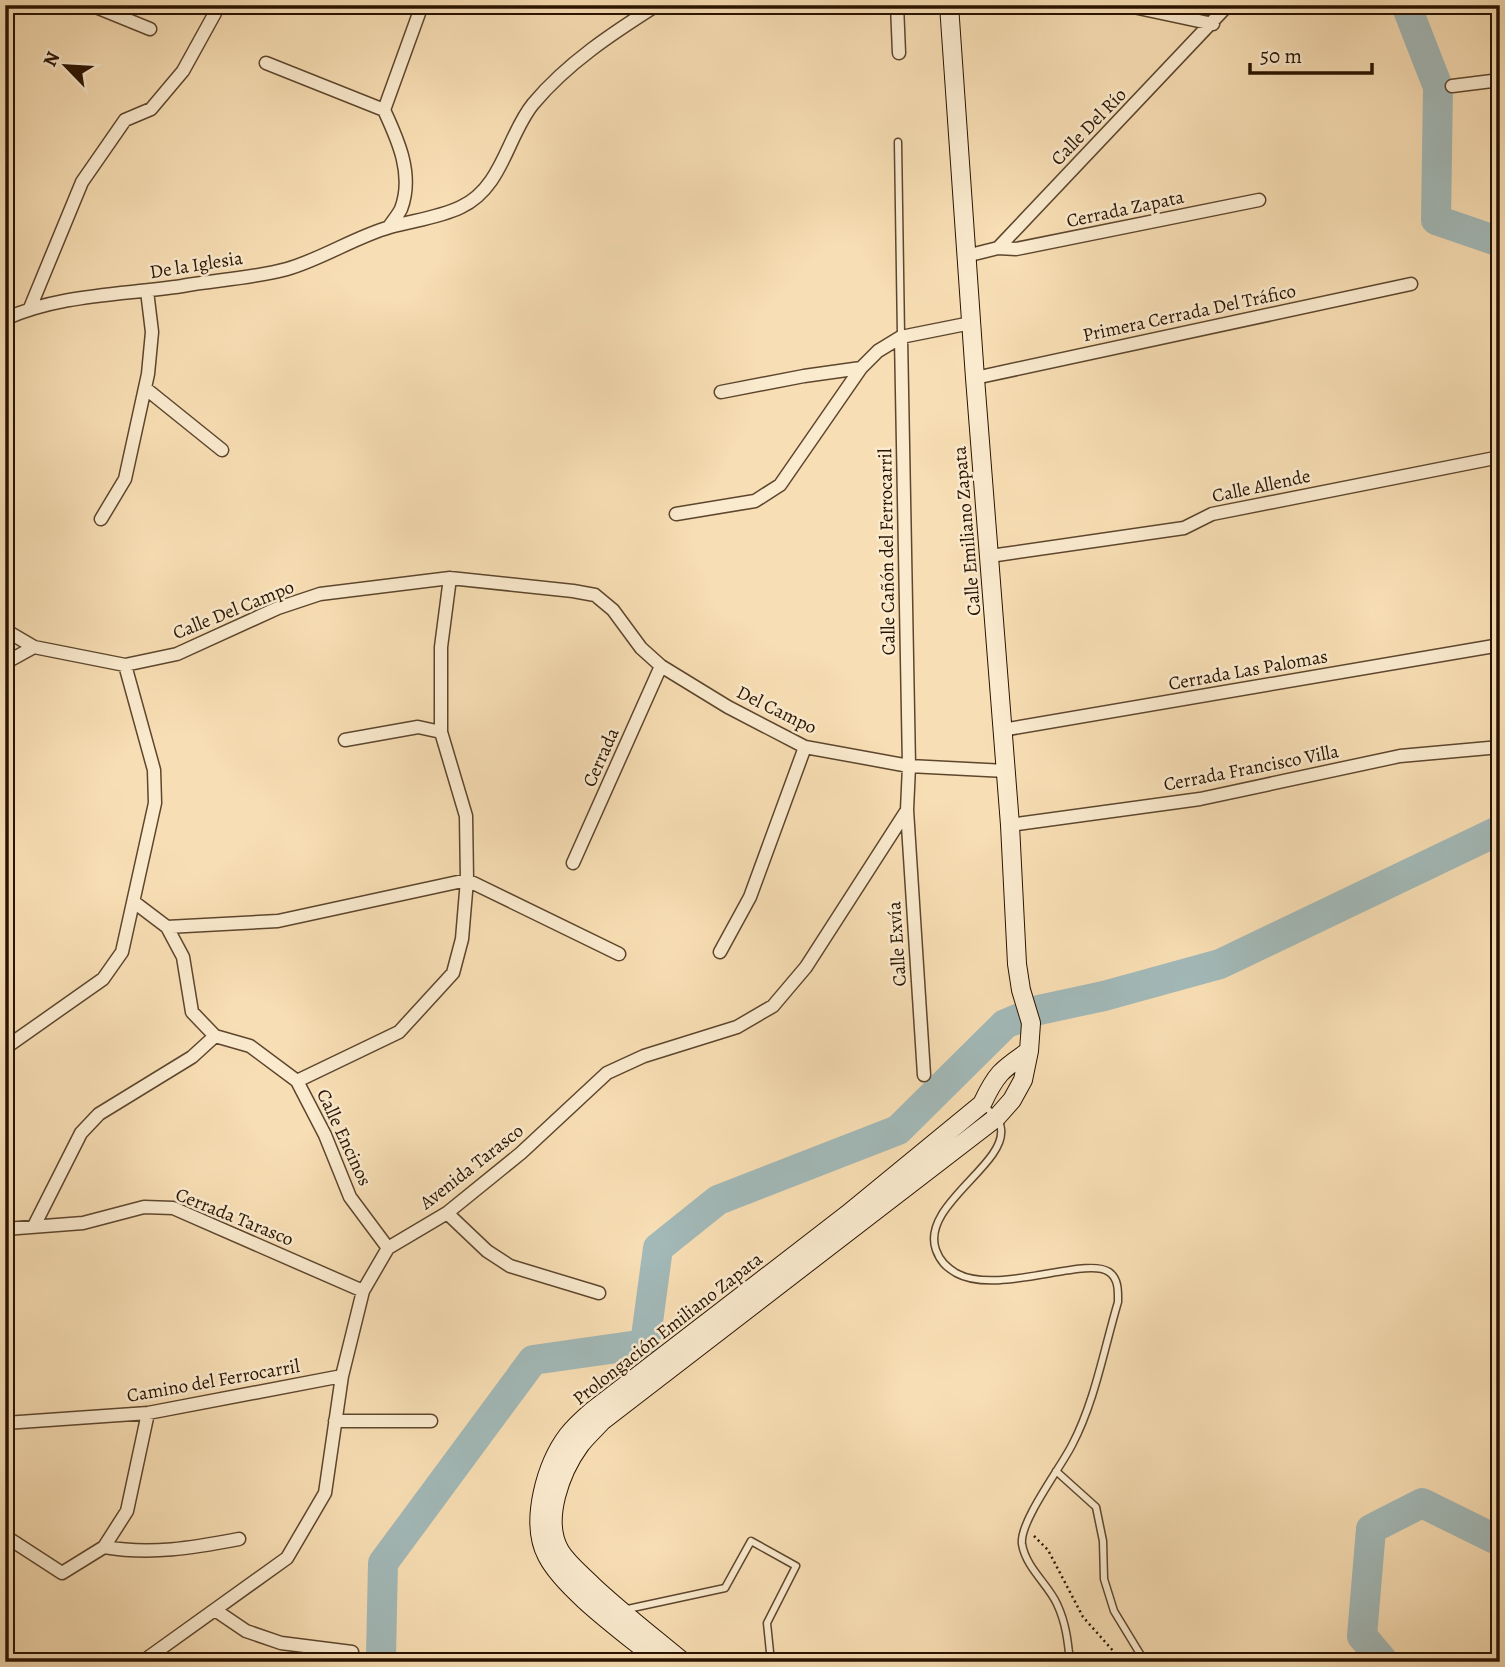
<svg xmlns="http://www.w3.org/2000/svg" width="1505" height="1667" viewBox="0 0 1505 1667" font-family="Alegreya,serif">
  <style>
    .lines { fill: none; stroke-linecap: round; stroke-linejoin: round }
    .river { stroke: #a2b9b8; stroke-width: 30 }
    .service-casing { stroke: #5d462d; stroke-width: 9 }
    .minor-casing { stroke: #5d462d; stroke-width: 15 }
    .secondary-casing { stroke: #291300; stroke-width: 20 }
    .path { stroke: #291300; stroke-width: 2.5; stroke-dasharray: 2 3.5; stroke-linecap: butt }
    .service { stroke: #faeace; stroke-width: 6 }
    .minor { stroke: #faeace; stroke-width: 12 }
    .secondary { stroke: #faeace; stroke-width: 18 }
    .labels { text-anchor: middle; stroke-width: 5; stroke-linejoin: round; paint-order: stroke }
    .street-label { font-size: 19px; fill: #291300; stroke: #faeace }
  </style>
  <rect width="100%" height="100%" fill="#f8deb4"/>
  <filter id="stains"><feTurbulence type="fractalNoise" baseFrequency=".00286" numOctaves="4"/><feColorMatrix values="0 0 0 0 .2 0 0 0 0 .09 0 0 0 0 .02 0 0 0 .5 -.17"/></filter>
  <radialGradient id="worn" r=".72"><stop offset=".6" stop-color="#630" stop-opacity="0"/><stop offset="1" stop-color="#630" stop-opacity=".3"/></radialGradient>
  <g class="lines">
    <!-- river -->
    <path class="river" d="M1406 5 1438 87 1436 220 1500 242
      M381 1656 383 1563 533 1360 645 1344 658 1248 718 1200 898 1130 1005 1024 1039 1010 1104 996 1220 964 1500 830
      M1384 1662 1362 1636 1371 1529 1422 1503 1495 1539 1500 1536"/>
    <!-- service casing -->
    <g class="service-casing">
      <path id="service" d="M898 142 901 336
        M982 1105C990 1111 1000 1117 1001 1129 1006 1165 920 1206 936 1250 940 1261 946 1267 956 1273 997 1296 1086 1256 1109 1272 1119 1279 1118 1292 1118 1302 1104 1349 1095 1401 1072 1445 1061 1467 1019 1522 1022 1544 1026 1568 1048 1584 1057 1604 1066 1623 1068 1642 1070 1662
        M1056 1471 1096 1507 1103 1541 1104 1579 1114 1611 1145 1662
        M623 1610 725 1588 751 1541 796 1566 767 1623 771 1662"/>
    </g>
    <!-- minor casing -->
    <g class="minor-casing">
      <path id="minor" d="M91 5 150 29
        M897 5 899 53
        M1124 5 1213 24
        M266 63 384 110
        M1452 86 1500 80
        M389 227C392 222 398 215 401 209 414 175 398 140 384 110L422 5
        M998 248 1016 249 1259 200
        M966 256 998 248 1228 5
        M30 308 82 182 125 120 151 109 183 71 215 13
        M5 319C60 294 123 295 182 286 215 280 255 278 287 269 322 259 355 237 390 227 415 220 438 218 461 207 503 187 507 136 533 104 567 63 613 33 657 5
        M975 378 1411 284
        M145 388 222 450
        M721 392 804 376 861 368
        M676 514 755 501 780 485 861 368 878 351 901 337 971 323
        M101 519 125 479 148 374 152 332 147 291
        M990 556 1184 528 1212 514 1500 457
        M5 630 34 647 125 665 177 654 278 608 320 594 450 578 573 591 595 595 613 610 641 648 661 666 728 707 805 747 909 766 1006 771
        M5 663 34 647
        M1002 730 1500 645
        M345 740 418 727 441 732
        M907 810 924 1075
        M1010 825 1200 799 1400 756 1500 747
        M573 863 661 666
        M134 902 167 927 183 957 192 1012 215 1036 250 1046 297 1081 325 1135 350 1197 388 1248
        M167 927 278 921 467 880 619 954
        M720 952 750 897 805 747
        M5 1048 103 979 122 952 155 803 154 770 125 665
        M297 1081 399 1032 453 973 462 939 467 880 466 816 441 732V647L450 578
        M447 1213 487 1251 510 1266 599 1293
        M34 1226 81 1133 99 1114 192 1057 215 1036
        M5 1229 83 1223 144 1207 173 1208 363 1291
        M335 1421H431
        M5 1423 148 1413 342 1376
        M5 1536 62 1573 104 1547 127 1511 148 1413
        M104 1547C151 1555 192 1548 239 1539
        M215 1610 246 1631 281 1643 352 1652
        M142 1662 287 1558 325 1493 342 1376 363 1291 388 1248 447 1213 521 1153 607 1073 644 1056 737 1027 773 1006 806 967 907 810 909 766 901 337"/>
    </g>
    <!-- secondary casing -->
    <g class="secondary-casing">
      <path id="secondary" d="M660 1662C629 1636 565 1591 547 1556 529 1522 546 1464 568 1435 575 1426 583 1419 591 1412L848 1214 982 1104C996 1074 1001 1070 1029 1051
        M683 1662C653 1637 622 1613 593 1586 582 1575 568 1564 560 1551 542 1520 561 1471 580 1445 586 1437 595 1429 602 1421L997 1117 1012 1100 1023 1080 1029 1051 1031 1023 1021 990 1017 964 1010 825 975 378 949 5"/>
    </g>
    <!-- path -->
    <path class="path" d="M1034 1536 1048 1550 1083 1617 1123 1662"/>
    <!-- service -->
    <use href="#service" class="service"/>
    <!-- minor -->
    <use href="#minor" class="minor"/>
    <!-- secondary -->
    <use href="#secondary" class="secondary"/>
  </g>
  <g class="labels">
    <!-- street labels -->
    <g class="street-label">
      <text transform="translate(1088 126) rotate(-46)" y="7">Calle Del Río</text>
      <text transform="translate(1125 208) rotate(-12)" y="7">Cerrada Zapata</text>
      <text transform="translate(196 264) rotate(-9)" y="7">De la Iglesia</text>
      <text transform="translate(1189 312) rotate(-12)" y="7">Primera Cerrada Del Tráfico</text>
      <text transform="translate(1261 485) rotate(-12)" y="7">Calle Allende</text>
      <text transform="translate(966 531) rotate(-95)" y="7">Calle Emiliano Zapata</text>
      <text transform="translate(886 552) rotate(-91)" y="7">Calle Cañón del Ferrocarril</text>
      <text transform="translate(233 609) rotate(-22)" y="7">Calle Del Campo</text>
      <text transform="translate(1248 669) rotate(-10)" y="7">Cerrada Las Palomas</text>
      <text transform="translate(777 709) rotate(26)" y="7">Del Campo</text>
      <text transform="translate(600 757) rotate(-66)" y="7">Cerrada</text>
      <text transform="translate(1251 767) rotate(-11)" y="7">Cerrada Francisco Villa</text>
      <text transform="translate(896 944) rotate(-94)" y="7">Calle Exvía</text>
      <text transform="translate(345 1137) rotate(65)" y="7">Calle Encinos</text>
      <text transform="translate(471 1166) rotate(-38)" y="7">Avenida Tarasco</text>
      <text transform="translate(235 1216) rotate(22)" y="7">Cerrada Tarasco</text>
      <text transform="translate(667 1328) rotate(-38)" y="7">Prolongación Emiliano Zapata</text>
      <text transform="translate(213 1380) rotate(-10)" y="7">Camino del Ferrocarril</text>
    </g>
  </g>
  <!-- margin -->
  <rect width="1505" height="1667" fill="none" stroke="#f8deb4" stroke-width="28"/>
  <rect x="7" y="7" width="1491" height="1653" fill="none" stroke="#291300" stroke-width="3.5"/>
  <rect x="14" y="14" width="1477" height="1639" fill="none" stroke="#291300" stroke-width="2"/>
  <!-- north arrow -->
  <g transform="translate(66 66) rotate(295)" stroke="#faeace" stroke-width="5" paint-order="stroke">
  <path d="M0-5L12 26L0 18L-12 26Z" fill="#291300"/>
  <text y="-10" font-size="19" font-weight="bold" text-anchor="middle" fill="#291300">N</text>
  </g>
  <!-- scale -->
  <path d="M1250 63v10h122v-10" fill="none" stroke="#291300" stroke-width="3.5"/>
  <text x="1260" y="63" font-size="21" fill="#291300" stroke="#faeace" stroke-width="5" paint-order="stroke">50 m</text>
  <rect width="100%" height="100%" filter="url(#stains)"/>
  <rect width="100%" height="100%" fill="url(#worn)"/>
</svg>
